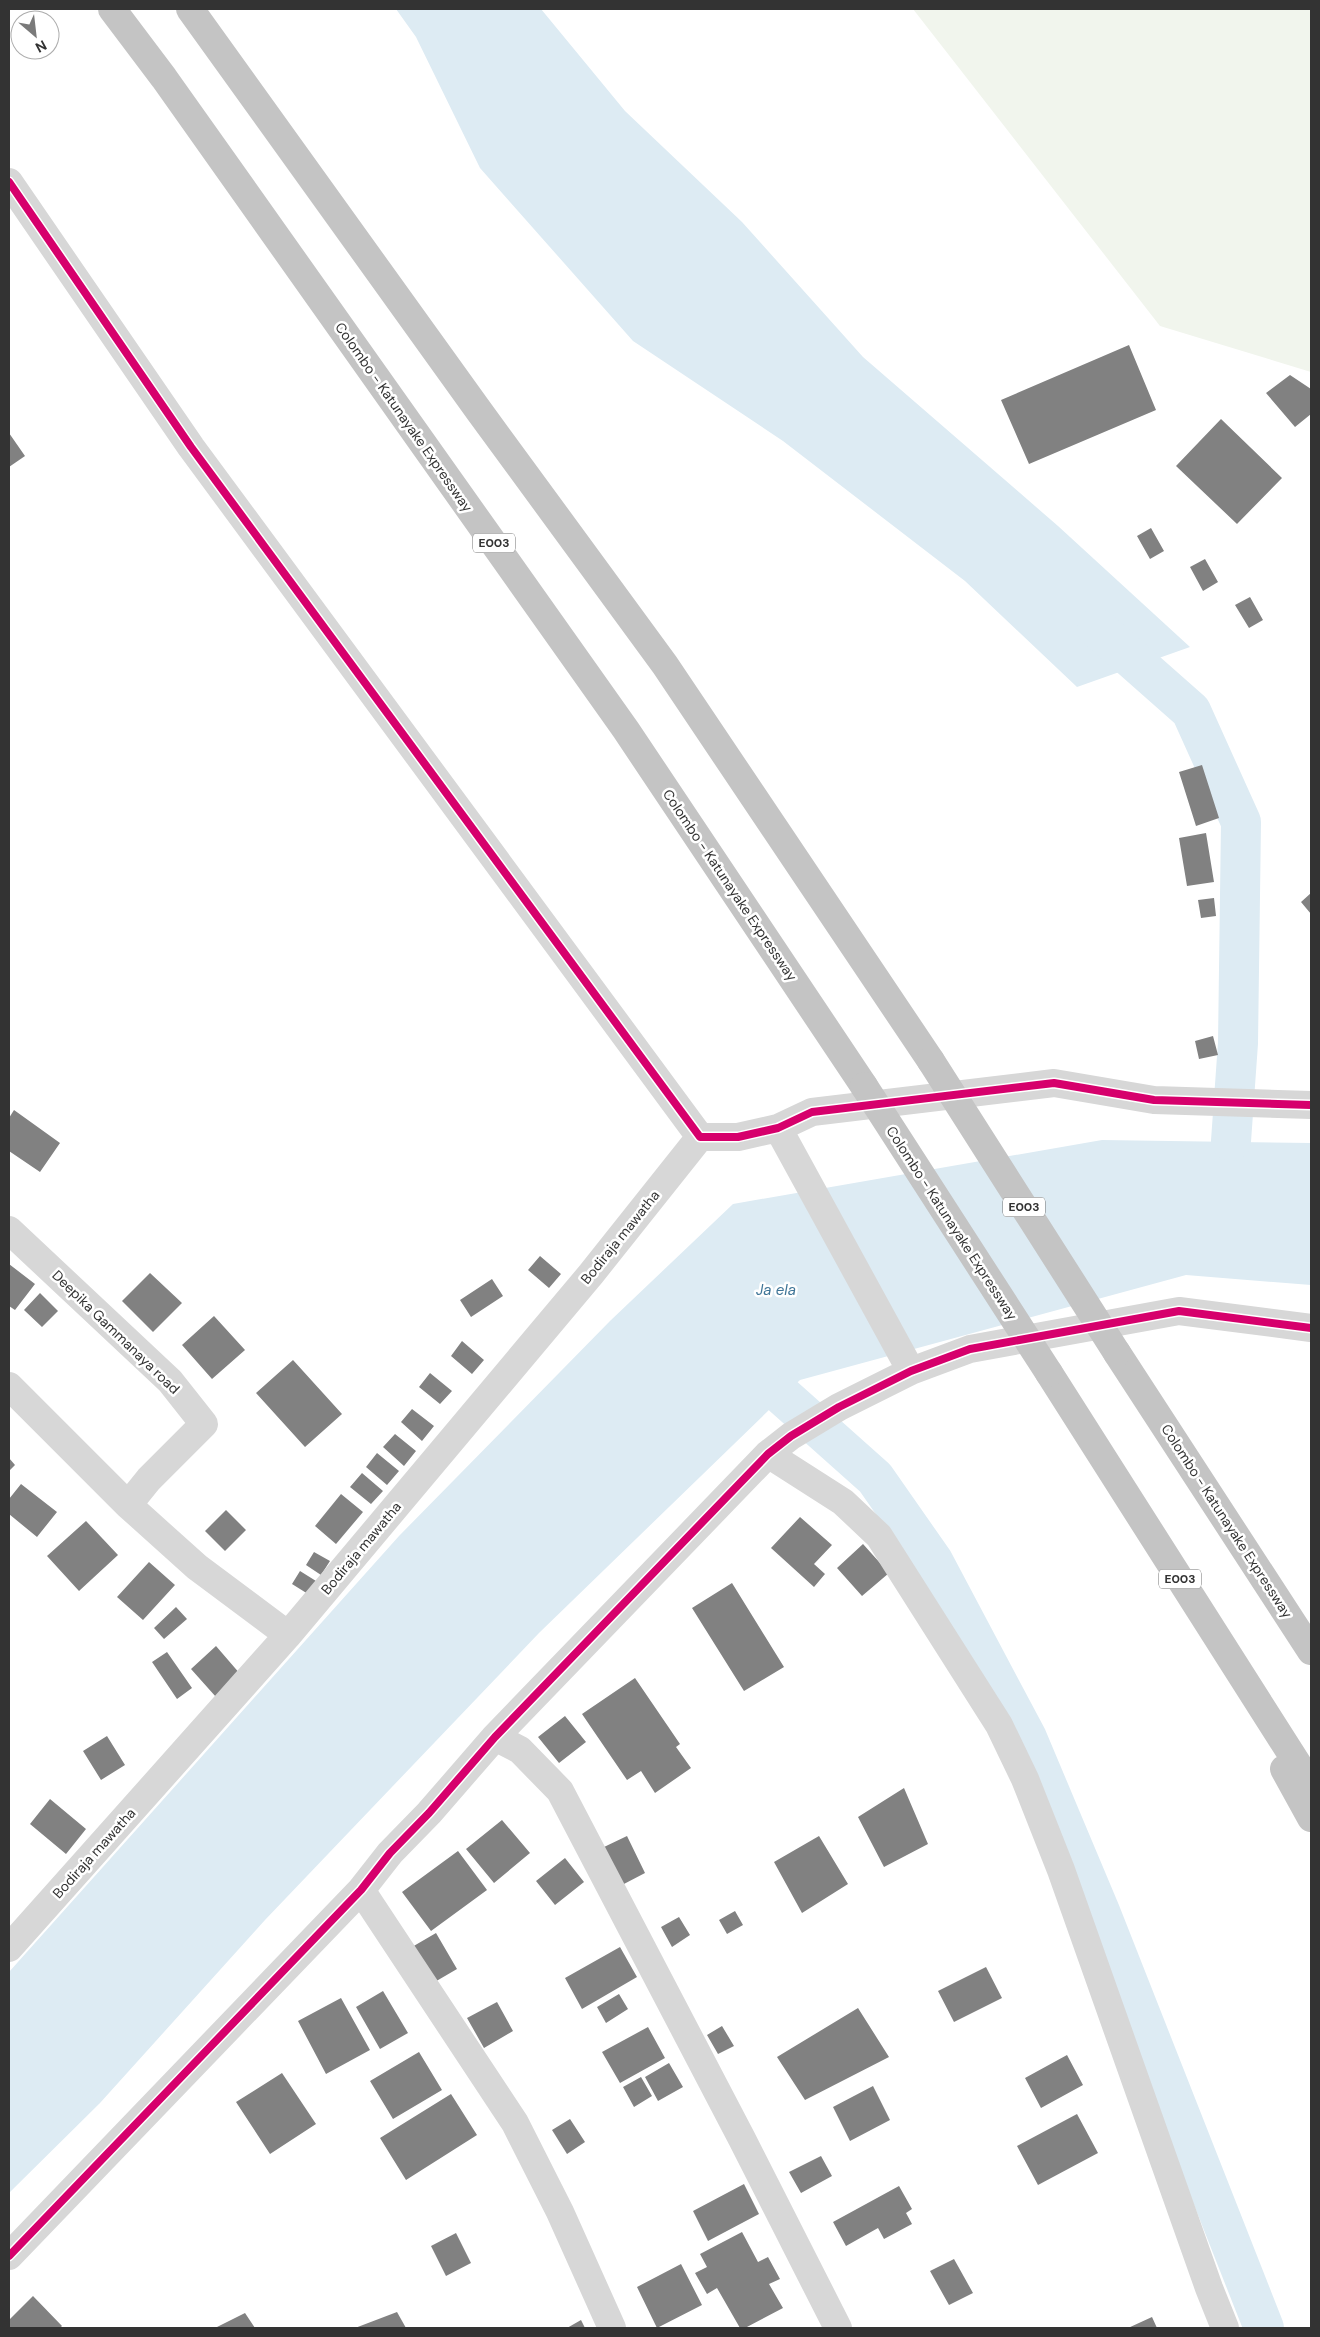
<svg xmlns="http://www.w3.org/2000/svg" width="1320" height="2337" viewBox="0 0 1320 2337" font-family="'DM Sans',sans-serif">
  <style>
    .green { fill: #f1f5ed }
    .water { fill: #ddebf3 }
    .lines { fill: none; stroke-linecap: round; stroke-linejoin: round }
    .canal { stroke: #ddebf3; stroke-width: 40 }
    .building { fill: #818181 }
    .minor { stroke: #d7d7d7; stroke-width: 28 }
    .highway { stroke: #c4c4c4; stroke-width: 28 }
    .highway-bridge { stroke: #c4c4c4; stroke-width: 28 }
    .cycleway-casing { stroke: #fff; stroke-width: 11 }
    .cycleway { stroke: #d6006c; stroke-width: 8 }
    .labels { text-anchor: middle; stroke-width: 5; stroke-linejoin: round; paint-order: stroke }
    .shield { fill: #fff; stroke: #707070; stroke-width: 1 }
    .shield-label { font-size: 12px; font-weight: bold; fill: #333 }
    .street-label { font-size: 14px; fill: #333; stroke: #fff }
    .water-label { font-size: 15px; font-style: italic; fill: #3f7597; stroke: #fff }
  </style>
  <rect width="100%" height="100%" fill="#fff"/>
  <!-- green -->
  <path class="green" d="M913 9H1311V372L1160 326Z"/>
  <!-- water -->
  <path class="water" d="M396 9H541L625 111 742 222 863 357 1058 526 1190 647 1077 687 965 581 783 441 633 341 480 168 416 37Z
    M1102 1140 1311 1143V1285L1186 1275 800 1380 539 1633 265 1920 100 2103 9 2193V1972L399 1536 610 1321 733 1204Z"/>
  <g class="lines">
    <!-- canal -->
    <path class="canal" d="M1097 628 1191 711 1241 822 1238 1043 1231 1141
      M783 1396 875 1478 933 1561 1027 1738 1101 1914 1264 2328"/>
  </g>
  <!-- building -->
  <path class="building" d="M1129 345 1156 410 1029 464 1001 400Z
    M1290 375 1311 389V414L1295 427 1266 393Z
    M1221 419 1282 478 1237 524 1176 466Z
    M9 433 25 456 9 467Z
    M1151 528 1164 551 1150 559 1137 536Z
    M1205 559 1218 582 1203 591 1190 567Z
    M1250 597 1263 620 1249 628 1235 605Z
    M1202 765 1219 818 1196 826 1179 772Z
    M1206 833 1214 882 1187 886 1179 838Z
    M1311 893V914L1301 902Z
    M1214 898 1216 916 1201 918 1198 900Z
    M1213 1036 1218 1055 1199 1059 1195 1041Z
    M14 1110 60 1143 40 1172 9 1151V1118Z
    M540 1256 561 1274 549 1288 528 1270Z
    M9 1264 35 1284 15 1310 9 1306Z
    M150 1273 182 1303 153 1332 122 1301Z
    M492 1279 503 1296 471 1317 460 1300Z
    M40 1293 58 1311 42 1327 24 1310Z
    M214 1316 245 1350 212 1379 182 1345Z
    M462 1341 484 1360 472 1374 451 1356Z
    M293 1360 342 1414 305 1447 256 1393Z
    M430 1373 452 1391 440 1404 419 1387Z
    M412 1409 434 1426 422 1441 401 1422Z
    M395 1434 416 1451 404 1466 383 1447Z
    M377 1453 399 1471 387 1485 366 1467Z
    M9 1458 15 1465 9 1471Z
    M362 1473 383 1491 371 1504 350 1487Z
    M21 1484 57 1512 37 1537 9 1514V1499Z
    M341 1494 363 1512 336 1544 315 1526Z
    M226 1510 246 1530 225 1551 205 1531Z
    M800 1517 832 1545 814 1564 825 1574 814 1587 771 1548Z
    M86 1521 118 1555 79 1591 47 1556Z
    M863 1544 889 1573 862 1596 837 1568Z
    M314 1552 330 1561 321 1575 306 1565Z
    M149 1562 175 1585 143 1620 117 1597Z
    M300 1571 316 1581 308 1594 292 1584Z
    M732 1583 784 1667 744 1691 692 1608Z
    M176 1607 187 1619 164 1639 154 1628Z
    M216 1646 241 1675 216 1697 191 1669Z
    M167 1652 192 1688 177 1699 152 1662Z
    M635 1678 680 1744 676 1747 691 1768 655 1793 641 1771 627 1780 582 1714Z
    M565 1716 586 1742 559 1763 538 1737Z
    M107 1736 125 1765 101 1780 83 1751Z
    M904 1788 928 1844 884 1867 858 1817Z
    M50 1799 86 1829 66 1854 30 1824Z
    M502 1820 530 1853 494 1883 466 1849Z
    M627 1836 645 1873 622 1885 604 1847Z
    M819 1836 848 1884 802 1913 774 1862Z
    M458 1851 487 1890 431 1931 402 1892Z
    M565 1858 584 1882 555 1905 536 1881Z
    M735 1911 743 1925 727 1934 719 1920Z
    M679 1917 690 1935 672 1947 661 1927Z
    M436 1933 457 1969 433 1983 412 1947Z
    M620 1947 637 1977 582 2009 565 1978Z
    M986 1967 1002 1998 954 2022 938 1991Z
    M383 1991 408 2033 380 2049 356 2007Z
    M619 1994 628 2009 606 2023 597 2007Z
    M341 1998 370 2050 326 2074 298 2021Z
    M497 2002 513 2031 484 2048 467 2018Z
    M858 2008 889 2057 805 2100 777 2057Z
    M722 2026 734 2046 718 2054 707 2035Z
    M648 2027 665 2058 620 2083 602 2052Z
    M419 2052 442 2090 393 2119 370 2081Z
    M1067 2055 1083 2085 1041 2108 1025 2078Z
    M669 2063 683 2087 658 2101 645 2077Z
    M282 2073 316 2124 270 2154 236 2102Z
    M641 2077 652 2096 634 2107 623 2087Z
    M873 2086 890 2120 850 2141 833 2107Z
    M451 2094 477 2135 406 2180 380 2138Z
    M1077 2114 1098 2153 1038 2185 1017 2146Z
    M570 2119 585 2142 567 2154 552 2130Z
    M821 2156 832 2176 801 2193 789 2172Z
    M744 2184 759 2214 708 2241 693 2211Z
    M899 2186 912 2209 906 2213 912 2224 884 2239 878 2228 846 2246 833 2222Z
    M742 2232 758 2262 768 2257 780 2279 769 2284 783 2308 745 2328H740L717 2288 707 2294 695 2273 707 2267 700 2254Z
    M456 2233 471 2263 446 2276 431 2246Z
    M954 2259 973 2293 949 2305 930 2271Z
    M681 2264 702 2305 657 2328 637 2287Z
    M33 2296 62 2326 60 2328H9V2320Z
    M397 2312 406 2328H355Z
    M245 2313 255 2328H215Z
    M1152 2317 1157 2328H1128Z
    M581 2320 585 2328H567Z"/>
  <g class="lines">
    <!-- minor -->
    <path class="minor" d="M9 182 191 447 700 1137H738L778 1128 812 1112 1054 1083 1154 1100 1311 1105
      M778 1128 911 1371
      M9 1230 170 1381 204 1424 149 1479 128 1505
      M9 1386 128 1505 197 1567 288 1635
      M768 1454 843 1502 879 1536 999 1725 1025 1779 1061 1870 1209 2288 1225 2328
      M495 1737 520 1750 560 1791 742 2139 838 2328
      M361 1890 515 2123 560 2212 612 2328
      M9 1948 288 1635 591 1274 700 1137
      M9 2256 361 1890 390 1853 429 1813 495 1737 768 1454 791 1436 839 1407 911 1371 970 1349 1179 1311 1311 1328"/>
    <!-- highway -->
    <path class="highway" d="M112 9 164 78 626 730 864 1086
      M190 9 479 411 665 665 931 1061
      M1117 1353 1311 1651
      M1049 1373 1311 1785
      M1284 1769 1311 1818"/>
    <!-- highway-bridge -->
    <path class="highway-bridge" d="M931 1061 1117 1353
      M864 1086 1049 1373"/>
    <!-- cycleway casing -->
    <g class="cycleway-casing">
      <path id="cycleway" d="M9 182 191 447 700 1137H738L778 1128 812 1112 1054 1083 1154 1100 1311 1105
        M9 2256 361 1890 390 1853 429 1813 495 1737 768 1454 791 1436 839 1407 911 1371 970 1349 1179 1311 1311 1328"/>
    </g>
    <!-- cycleway -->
    <use href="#cycleway" class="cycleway"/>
  </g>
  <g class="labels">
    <!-- shield labels -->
    <g class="shield">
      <rect x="473" y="533.5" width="42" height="19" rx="4"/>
      <rect x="1003" y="1197.5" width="42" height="19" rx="4"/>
      <rect x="1159" y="1569.5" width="42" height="19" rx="4"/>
    </g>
    <g class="shield-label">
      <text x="494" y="547">E003</text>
      <text x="1024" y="1211">E003</text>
      <text x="1180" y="1583">E003</text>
    </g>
    <!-- street labels -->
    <g class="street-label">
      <text transform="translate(404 417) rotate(55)" y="5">Colombo - Katunayake Expressway</text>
      <text transform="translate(730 885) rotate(56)" y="5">Colombo - Katunayake Expressway</text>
      <text transform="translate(952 1223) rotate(57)" y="5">Colombo - Katunayake Expressway</text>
      <text transform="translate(620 1237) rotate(-51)" y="5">Bodiraja mawatha</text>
      <text transform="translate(116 1332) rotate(44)" y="5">Deepika Gammanaya road</text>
      <text transform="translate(1227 1521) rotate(57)" y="5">Colombo - Katunayake Expressway</text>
      <text transform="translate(361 1548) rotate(-50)" y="5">Bodiraja mawatha</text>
      <text transform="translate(94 1853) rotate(-48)" y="5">Bodiraja mawatha</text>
    </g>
    <!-- water labels -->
    <g class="water-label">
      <text x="776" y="1295">Ja ela</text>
    </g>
  </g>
  <!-- border -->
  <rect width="1320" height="2337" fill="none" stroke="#333333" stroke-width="20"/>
  <!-- north arrow -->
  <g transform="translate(35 35) rotate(152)"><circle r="24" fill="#ffffff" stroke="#adadad"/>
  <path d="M0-4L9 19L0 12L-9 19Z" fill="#7a7a7a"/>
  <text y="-8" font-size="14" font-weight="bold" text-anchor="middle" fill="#333333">N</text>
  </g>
</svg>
